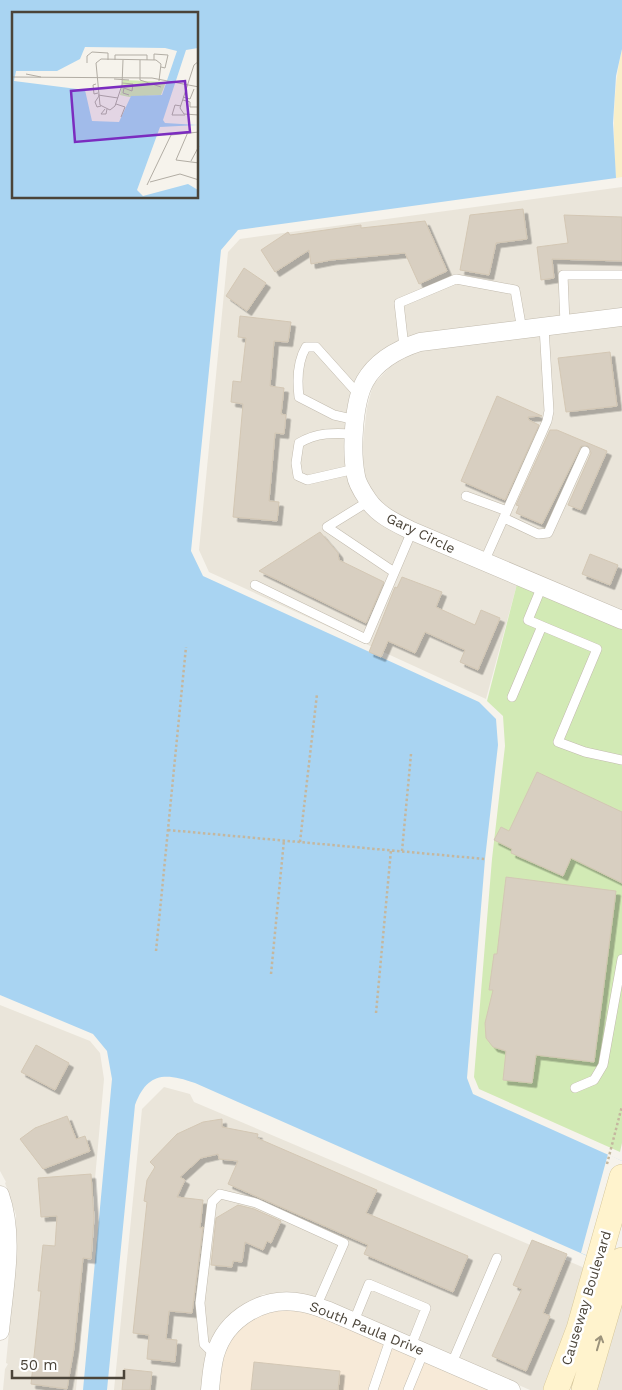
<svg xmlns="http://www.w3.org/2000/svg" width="622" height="1390" viewBox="0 0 622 1390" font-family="'Work Sans',sans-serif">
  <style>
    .residential { fill: #eae5da }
    .commercial { fill: #f7ead8 }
    .green { fill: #d2eab5 }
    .sand { fill: #f9efc9 }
    .water { fill: #a9d4f2; fill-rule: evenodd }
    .pier { fill: #f6f3ec }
    .building { fill: #d8cfc1; stroke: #d3c7b4; filter: url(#shadow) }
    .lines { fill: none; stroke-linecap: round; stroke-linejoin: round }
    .lane-casing { stroke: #c2bbae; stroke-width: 10 }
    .street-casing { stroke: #c2bbae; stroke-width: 19 }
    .secondary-casing { stroke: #d6c79b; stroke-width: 26 }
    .path { stroke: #c4b79f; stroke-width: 2.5; stroke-dasharray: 2.5 2.5; stroke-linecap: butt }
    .lane { stroke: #fff; stroke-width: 9 }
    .street { stroke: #fff; stroke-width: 18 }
    .secondary { stroke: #fff3cd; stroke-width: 25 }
    .oneway { stroke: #9c937c }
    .labels { text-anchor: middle; stroke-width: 5; stroke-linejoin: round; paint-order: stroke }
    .street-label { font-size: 14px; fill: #4b4439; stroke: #fff }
    .inset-road { fill: none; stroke: #b2ada4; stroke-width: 1 }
    .view { fill: #7b2cbf; fill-opacity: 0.15; stroke: #7b2cbf; stroke-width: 2.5 }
    .inset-edge { fill: none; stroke: #4b4439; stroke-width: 2.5 }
  </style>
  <defs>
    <filter id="shadow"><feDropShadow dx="4.5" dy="4.5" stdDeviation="0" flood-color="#0004"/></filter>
  </defs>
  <rect width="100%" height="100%" fill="#f6f3ec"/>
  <!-- residential -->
  <path class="residential" d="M622 187V309L399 340 385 348 371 361 349 405 344 451 348 481 362 506 517 584 486 699 209 572 199 550 228 252 240 239Z
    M622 325V612L416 524 385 507 376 497 364 476 362 451 367 407 373 385 397 359 423 349Z
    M0 1005 90 1041 100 1053 104 1079 76 1390H3L5 1369 8 1364 6 1363 16 1259V1215L5 1183 6 1182 0 1171Z
    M164 1087 190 1094 194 1102 587 1269 547 1390H530L332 1304 263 1294 227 1317 214 1334 206 1352 201 1390H114L142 1109Z
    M622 1292V1390H594Z"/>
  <!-- commercial -->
  <path class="commercial" d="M278 1309 301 1310 326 1318 492 1390H219L223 1357 230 1341 241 1327 258 1314Z"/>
  <!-- green -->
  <path class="green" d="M517 584 622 629V1143L620 1152 479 1089 474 1077 492 859 505 746 503 716 487 701 488 697Z"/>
  <!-- sand -->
  <path class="sand" d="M622 49V177L616 178C613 134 612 92 622 49Z"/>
  <!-- water -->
  <path class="water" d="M0 0H622V49L616 76 613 123 616 178 238 230 221 250 191 551 203 576 479 702 496 719 498 745 485 859 467 1078 473 1094 622 1161 610 1266 195 1083C164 1072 147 1073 135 1105L107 1390H83L112 1079 107 1051 93 1034 0 995ZM14 14H198V198H14Z"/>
  <!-- pier -->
  <path class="pier" d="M608 1154 622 1161V1270L581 1253Z"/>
  <!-- building -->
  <path class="building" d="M523 209 527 239 496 243 489 275 460 270 470 215Z
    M564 215 622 217V261L552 259 554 278 541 280 537 247 568 243Z
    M425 221 447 271 419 284 405 253 331 260 311 264 309 250 275 272 261 250 288 232 290 235 361 225V228Z
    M244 268 266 283 247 311 226 296Z
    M240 316 291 322 288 342 274 341 270 386 284 388 281 414 286 415 284 434 275 433 269 501 279 502 277 521 233 517 243 404 231 402 233 381 241 382 246 338 238 337Z
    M610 352 617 406 566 412 558 358Z
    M497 396 542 416 528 417 529 420 539 425 505 500 461 481Z
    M550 430H557L607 451 581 510 568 505 591 453 588 446H581L542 524 516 513 519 506 516 505Z
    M320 532 338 553 339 560 384 582 366 623 259 571Z
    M590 554 618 565 610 585 582 574Z
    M402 577 442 592 436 607 475 625 481 610 500 618 478 670 460 662 465 650 425 632 415 653 388 641 381 657 369 652 395 587 397 588Z
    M537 772 622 812V883L571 858 563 876 511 853 512 849 494 840 501 827 509 831Z
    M506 877 616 891 594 1062 536 1055 532 1083 503 1080 506 1051 493 1047 486 1038 485 1023 493 990H489L494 954H497Z
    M36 1045 69 1063 55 1090 21 1072Z
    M67 1116 76 1139 85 1136 90 1151 43 1169 20 1139 35 1128Z
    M222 1119V1127L258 1134 257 1138 377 1190 366 1213 468 1256 453 1292 364 1254 368 1245 228 1184 238 1161 219 1159 218 1154 201 1158 180 1177 185 1180 177 1197 203 1200 200 1228 203 1227 192 1313 169 1311 166 1339 177 1340 175 1362 147 1359 149 1335 133 1333 147 1202 144 1201 147 1180 155 1167 150 1162 177 1134 203 1122Z
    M91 1174 94 1218 91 1259 83 1258 74 1348 67 1389 31 1384 41 1291H38L43 1245 55 1246 57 1216 41 1217 38 1178Z
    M238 1205 254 1209 281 1221 271 1243 267 1241 263 1250 245 1242 242 1262 233 1261 232 1267 211 1265 216 1218Z
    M532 1240 567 1254 543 1313 550 1316 526 1371 492 1356 522 1289 513 1285Z
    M254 1362 340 1371 338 1390H251Z
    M124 1369 152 1372 150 1390H122Z"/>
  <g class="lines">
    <!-- lane casing -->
    <g class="lane-casing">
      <path id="lane" d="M565 324 563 275H622
        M404 347 399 303 456 279 515 290 522 330
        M356 420 334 415 299 397C297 380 297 362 306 347H316L360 396
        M355 434C334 433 318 432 299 443L296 463 298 476 307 480 355 469
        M466 496 507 511
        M369 501 327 527 394 572
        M504 518 538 534 548 533 585 451
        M484 562 547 421 549 411 544 327
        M255 585 366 639 412 531
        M542 626 528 620 542 586
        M512 697 542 626 597 649 558 742 585 752 622 760
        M575 1088 594 1080 603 1065 622 959
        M354 1321 369 1284 426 1308 411 1346
        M215 1355 204 1344 200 1303 212 1202 220 1194 256 1203 344 1243 316 1307
        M452 1363 497 1258
        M373 1390 391 1337
        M408 1390 424 1351"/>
    </g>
    <!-- street casing -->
    <g class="street-casing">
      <path id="street" d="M622 317 420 342C398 349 377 360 365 381 353 403 351 452 356 476 357 484 364 494 368 500 378 515 396 523 412 531L622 620
        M0 1195C15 1237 4 1287 0 1331
        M210 1390C211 1379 212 1366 215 1355 226 1317 265 1295 303 1303 312 1305 321 1308 329 1311L511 1390"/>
    </g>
    <!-- secondary casing -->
    <g class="secondary-casing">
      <path id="secondary" d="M556 1390 579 1329 622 1177
        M584 1390 622 1260"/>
    </g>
    <!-- path -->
    <path class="path" d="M168 830 485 859
      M300 842 317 694
      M402 851 411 754
      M156 951 186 647
      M271 974 284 840
      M376 1013 391 850
      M607 1164 622 1106"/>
    <!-- lane -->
    <use href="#lane" class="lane"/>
    <!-- street -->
    <use href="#street" class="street"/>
    <!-- secondary -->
    <use href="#secondary" class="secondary"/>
  </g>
  <!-- one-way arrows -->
  <defs><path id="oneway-shaft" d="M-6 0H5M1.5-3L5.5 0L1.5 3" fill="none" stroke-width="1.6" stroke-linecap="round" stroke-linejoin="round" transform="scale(1.25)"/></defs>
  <use class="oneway" href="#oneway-shaft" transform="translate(599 1343) rotate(-74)"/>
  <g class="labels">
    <!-- street labels -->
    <g class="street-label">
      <text transform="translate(421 533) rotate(26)" y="5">Gary Circle</text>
      <text transform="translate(586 1298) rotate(-73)" y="5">Causeway Boulevard</text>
      <text transform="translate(367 1328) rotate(22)" y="5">South Paula Drive</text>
    </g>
  </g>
  <!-- overview -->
  <g transform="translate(12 12)">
    <rect width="186" height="186" fill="#f6f3ec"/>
    <path d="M111 68 135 69 154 70 149 83 117 85 108 83Z" fill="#d2eab5"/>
    <path d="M0 0H186V36L174 38 151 108 153 111 186 113 148 115 125 178 131 184 176 172 186 178V186H0ZM73 35 153 36 165 39 150 83 119 84 107 110 80 109 73 78 2 69 4 59H45L68 47Z" fill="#a9d4f2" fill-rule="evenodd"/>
    <path class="inset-road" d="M103 48V43H135V48M128 48V68L149 75M142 48V42L156 43 153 56 149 55M187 49 182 53 168 96 172 102 187 103M75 51V44L80 40 96 41V48M84 51 88 93 98 98 103 94 110 73 111 48M84 51 89 47 144 48 149 52 147 69M14 62 29 65M0 65 140 66 187 75M102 67 117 68M110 71 121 72 120 79 112 76 111 81 117 83M84 72 81 73 82 82 86 81M86 83 106 86M87 84 83 90 85 95 89 94M171 85 178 87 182 77M171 88 178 90V95H187M104 92 113 95 109 105M169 94 163 93 160 103H173M93 97 89 102H94L95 97M176 120 164 148 187 151M179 149 187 134M138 170 168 162 187 168M135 173 159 123 187 120"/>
    <path class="view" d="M173 69 178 120 63 130 59 79Z"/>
    <rect width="186" height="186" class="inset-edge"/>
  </g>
  <!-- scale -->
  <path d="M12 1370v8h112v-8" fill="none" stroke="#4b4439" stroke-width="2.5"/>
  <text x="20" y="1370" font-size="15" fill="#4b4439" stroke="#ffffff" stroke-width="4" paint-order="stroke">50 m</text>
</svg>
